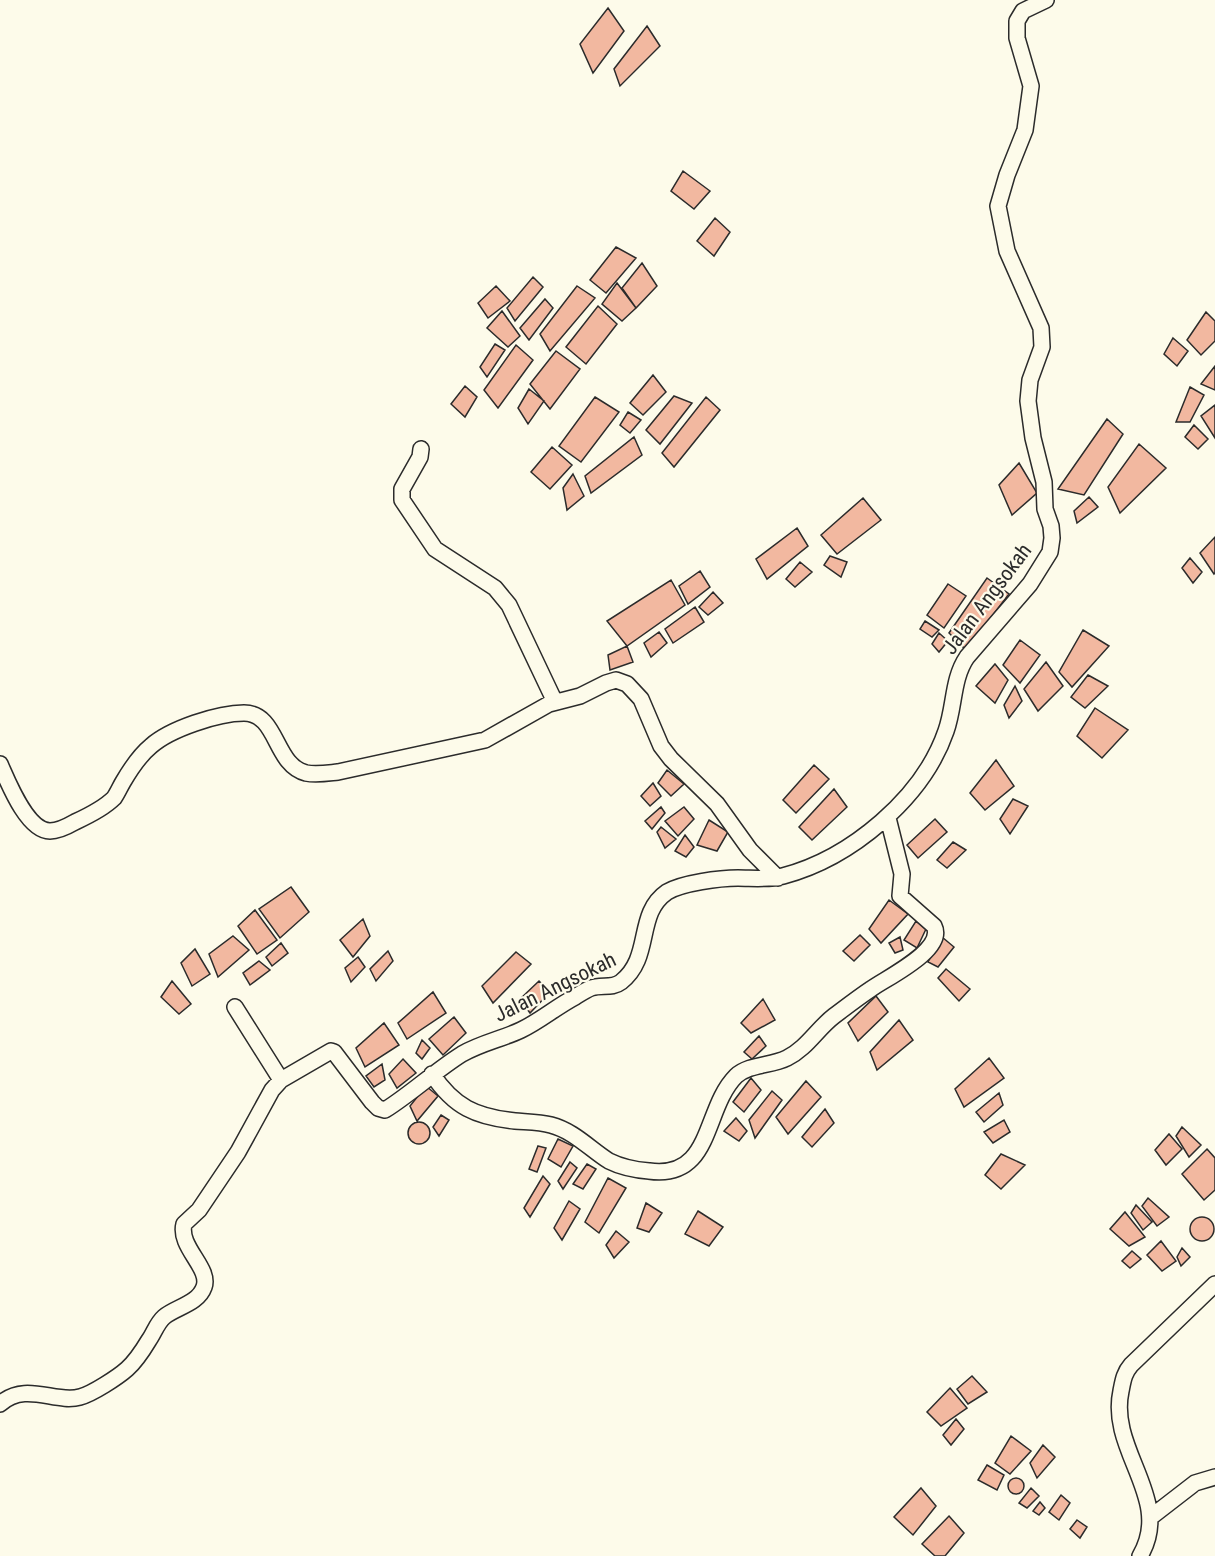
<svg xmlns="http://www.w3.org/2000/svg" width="1215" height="1556" viewBox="0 0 1215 1556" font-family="'Roboto Condensed',sans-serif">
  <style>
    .building { fill: #f2b8a0; stroke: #2b2b2b; stroke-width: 1.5 }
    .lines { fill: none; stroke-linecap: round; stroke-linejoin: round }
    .minor-casing { stroke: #2b2b2b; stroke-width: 18 }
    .minor { stroke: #fdfbea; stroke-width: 15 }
    .labels { text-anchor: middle; stroke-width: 4.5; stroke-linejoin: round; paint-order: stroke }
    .street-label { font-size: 21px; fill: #2b2b2b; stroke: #fdfbea }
  </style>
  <rect width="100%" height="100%" fill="#fdfbea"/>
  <!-- building -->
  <path class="building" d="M608 8 624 31 593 73 580 44Z
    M647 26 660 46 620 86 614 69Z
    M683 171 710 191 694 209 671 191Z
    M715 218 730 232 714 256 697 241Z
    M616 247 636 258 606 293 590 280Z
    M642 263 657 286 636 308 622 288Z
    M533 277 543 287 515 321 507 308Z
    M617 283 636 308 622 321 602 304Z
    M496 286 510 301 488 318 478 303Z
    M577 286 595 298 550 351 540 334Z
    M545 299 553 308 529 340 520 328Z
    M598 306 617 324 586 364 566 347Z
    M502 311 520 336 508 347 487 328Z
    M1206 312 1215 321V341L1201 355 1187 340Z
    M1173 338 1188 351 1177 366 1164 354Z
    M495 344 505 350 487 377 480 367Z
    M516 345 533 360 498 408 484 390Z
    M556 351 580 369 550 409 530 384Z
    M1215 366V390L1201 384Z
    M653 375 666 392 643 415 630 403Z
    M465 386 477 397 465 417 451 404Z
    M1190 387 1204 395 1190 422H1176Z
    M529 389 544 401 528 424 518 408Z
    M674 396 692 403 660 444 646 430Z
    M595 397 619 412 581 462 559 446Z
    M706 397 720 410 674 467 662 453Z
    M1215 405V438L1201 416Z
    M628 412 641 420 630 433 620 425Z
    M1107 419 1123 434 1084 495 1058 489Z
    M1194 425 1208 439 1198 449 1185 437Z
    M634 437 642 455 591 493 585 476Z
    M1139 444 1166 468 1120 513 1108 487Z
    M552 447 572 465 550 489 531 472Z
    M1019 463 1037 493 1012 515 999 485Z
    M573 474 584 496 567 510 563 488Z
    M1089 497 1098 507 1077 523 1074 511Z
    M863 498 881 520 837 554 821 535Z
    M797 528 808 546 767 579 756 559Z
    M1215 537V573L1214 574 1200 553Z
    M830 556 847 562 841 577 824 565Z
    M1190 558 1202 572 1193 583 1182 568Z
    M800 562 812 572 795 587 786 579Z
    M700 571 710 587 688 604 679 586Z
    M987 578 1009 594 966 650 949 633Z
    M671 580 685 605 627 646 607 621Z
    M948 584 966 596 944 628 927 615Z
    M713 592 723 603 708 615 699 607Z
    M695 607 704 622 673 643 665 629Z
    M925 621 939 630 932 637 920 629Z
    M1083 630 1109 646 1072 687 1059 672Z
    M659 632 667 643 651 657 644 643Z
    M939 633 948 641 939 652 932 644Z
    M1020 640 1040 655 1020 683 1003 665Z
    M627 646 633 662 610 670 608 655Z
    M1046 662 1063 686 1038 711 1024 689Z
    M995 664 1008 680 995 703 976 686Z
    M1088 675 1108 686 1085 708 1071 697Z
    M1015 686 1022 701 1009 718 1004 705Z
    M1095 708 1128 730 1102 758 1077 736Z
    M996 760 1014 786 985 810 970 793Z
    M814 765 829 779 796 813 783 800Z
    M667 770 684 784 671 796 658 783Z
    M653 783 661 796 650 806 641 796Z
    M834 789 847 807 812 840 799 827Z
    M1013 799 1028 806 1010 834 1000 819Z
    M661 807 665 813 652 829 645 821Z
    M684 807 694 819 678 836 665 821Z
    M935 819 947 832 918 858 907 845Z
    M709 820 728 832 717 851 697 845Z
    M661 827 676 839 665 848 657 832Z
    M685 835 694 847 686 857 675 851Z
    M953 842 966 850 947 868 937 860Z
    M291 887 309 912 280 938 259 909Z
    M889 900 908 914 881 943 869 929Z
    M255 910 277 940 257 954 238 926Z
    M363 919 370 936 353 957 340 940Z
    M916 921 926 929 917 948 904 940Z
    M860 935 870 945 854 961 843 951Z
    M233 936 249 950 218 977 209 954Z
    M900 937 903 950 895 953 889 943Z
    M942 937 954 947 938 967 928 962Z
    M281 943 288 953 272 966 266 957Z
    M195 949 210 974 192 986 181 963Z
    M388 951 393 961 376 981 370 969Z
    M516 952 531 964 493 1003 482 986Z
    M358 957 365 967 351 982 345 968Z
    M259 961 270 970 250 985 243 973Z
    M946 969 970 989 959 1001 938 978Z
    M172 981 191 1004 179 1014 161 997Z
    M539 981 550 992 530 1013 520 999Z
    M433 992 446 1013 407 1039 398 1023Z
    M876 996 888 1012 858 1041 848 1023Z
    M763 999 775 1020 751 1033 741 1023Z
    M454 1017 466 1033 443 1055 429 1039Z
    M899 1020 913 1040 877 1070 870 1052Z
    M384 1023 399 1045 365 1067 356 1048Z
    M759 1036 766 1046 752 1059 744 1052Z
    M422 1040 430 1048 422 1059 416 1053Z
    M989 1058 1004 1078 964 1107 955 1089Z
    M403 1059 416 1073 397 1088 389 1074Z
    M382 1064 385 1080 374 1087 366 1076Z
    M751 1078 761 1090 744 1112 733 1102Z
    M806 1081 821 1097 788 1134 776 1117Z
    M426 1086 438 1096 417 1121 410 1106Z
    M772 1091 782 1100 755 1138 749 1120Z
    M999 1093 1003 1105 984 1122 976 1112Z
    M825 1109 834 1123 812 1147 802 1137Z
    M441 1115 449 1120 439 1136 433 1127Z
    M736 1118 747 1131 739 1141 724 1131Z
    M1004 1120 1010 1132 993 1143 984 1132Z
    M408 1133a11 11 0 1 1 22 0a11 11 0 1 1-22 0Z
    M1182 1127 1201 1145 1189 1157 1176 1136Z
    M1169 1134 1182 1149 1166 1165 1155 1150Z
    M558 1139 573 1146 561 1167 548 1159Z
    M538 1146 546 1148 537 1172 529 1169Z
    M1207 1149 1215 1158V1190L1204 1200 1182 1174Z
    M1001 1154 1025 1165 1001 1189 985 1175Z
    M570 1162 577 1168 563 1189 558 1181Z
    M587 1164 596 1169 583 1189 573 1184Z
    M543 1176 550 1184 530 1217 524 1208Z
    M608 1178 626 1188 599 1233 585 1222Z
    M1148 1198 1169 1217 1157 1226 1142 1206Z
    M569 1201 580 1209 562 1240 554 1228Z
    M646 1203 662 1213 649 1232 637 1228Z
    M1136 1205 1152 1222 1143 1230 1131 1213Z
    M698 1211 723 1227 709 1246 685 1234Z
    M1125 1212 1145 1237 1129 1246 1110 1229Z
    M1190 1229a12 12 0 1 1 24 0a12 12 0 1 1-24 0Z
    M616 1231 629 1242 614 1258 606 1245Z
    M1161 1241 1176 1261 1162 1271 1147 1255Z
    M1182 1248 1190 1257 1181 1266 1177 1257Z
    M1132 1251 1141 1259 1130 1268 1122 1261Z
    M972 1376 987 1392 968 1404 957 1389Z
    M950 1388 967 1408 941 1426 927 1412Z
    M956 1419 964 1429 951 1445 943 1435Z
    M1011 1436 1031 1451 1010 1474 995 1463Z
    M1043 1445 1055 1457 1037 1478 1030 1463Z
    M987 1465 1004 1475 997 1490 978 1480Z
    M1008 1486a8 8 0 1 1 16 0a8 8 0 1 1-16 0Z
    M921 1488 936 1506 913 1535 894 1517Z
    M1031 1488 1039 1496 1027 1508 1019 1503Z
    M1061 1495 1070 1503 1059 1520 1049 1512Z
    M1040 1502 1045 1508 1039 1515 1033 1511Z
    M949 1516 964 1533 945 1556H935L922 1544Z
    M1077 1520 1087 1527 1080 1538 1070 1529Z"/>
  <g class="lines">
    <!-- minor casing -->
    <g class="minor-casing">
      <path id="minor" d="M421 449 420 457 402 489V500L435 549 495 588 509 605 555 702
        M0 764C8 782 27 831 50 831 58 831 68 826 75 822 88 816 104 808 114 798 117 794 120 787 123 782 130 770 140 755 151 746 170 729 218 713 244 713 278 713 274 765 306 773 317 775 328 773 338 772L485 740 549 704 580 696 606 683 616 680 627 684 641 699 661 746 671 759 717 804 750 850 778 878
        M235 1007 281 1080
        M432 1074C454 1107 476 1117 515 1121 527 1122 540 1122 551 1125 574 1131 590 1149 609 1161 621 1167 636 1170 649 1171 713 1180 703 1109 736 1076 749 1064 771 1066 787 1058 807 1048 817 1029 834 1016 846 1007 859 997 871 989 886 978 946 950 934 926L900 896 902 874 888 818
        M0 1404C26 1381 55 1404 80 1397 92 1394 118 1377 127 1369 136 1361 143 1350 149 1340 154 1333 157 1323 164 1317 176 1307 198 1304 204 1287 211 1268 178 1247 184 1224L199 1210 238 1152 272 1090 281 1080 331 1051 334 1052 372 1102 378 1108 385 1110C412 1093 435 1071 462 1054 481 1043 502 1039 521 1030 540 1021 556 1007 575 997 580 994 586 990 591 988 601 984 612 989 621 982 653 957 635 914 667 892 682 883 720 878 738 878 752 878 769 880 783 876 851 858 923 798 946 731 955 706 952 679 967 657L1030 584 1050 552 1052 538 1051 526 1045 509 1044 482 1033 438 1028 401 1030 380 1042 347 1041 328 1007 251 998 206 1007 175 1025 130 1031 86 1017 38V21L1023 11 1046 0
        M1151 1517 1195 1483 1215 1477
        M1140 1556C1174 1499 1108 1451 1121 1391 1123 1381 1124 1373 1131 1365L1215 1284"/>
    </g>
    <!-- minor -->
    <use href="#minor" class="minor"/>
  </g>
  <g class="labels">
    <!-- street labels -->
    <g class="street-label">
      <text transform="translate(987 599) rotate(-53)" y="7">Jalan Angsokah</text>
      <text transform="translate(555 987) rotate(-26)" y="7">Jalan Angsokah</text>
    </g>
  </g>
</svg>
